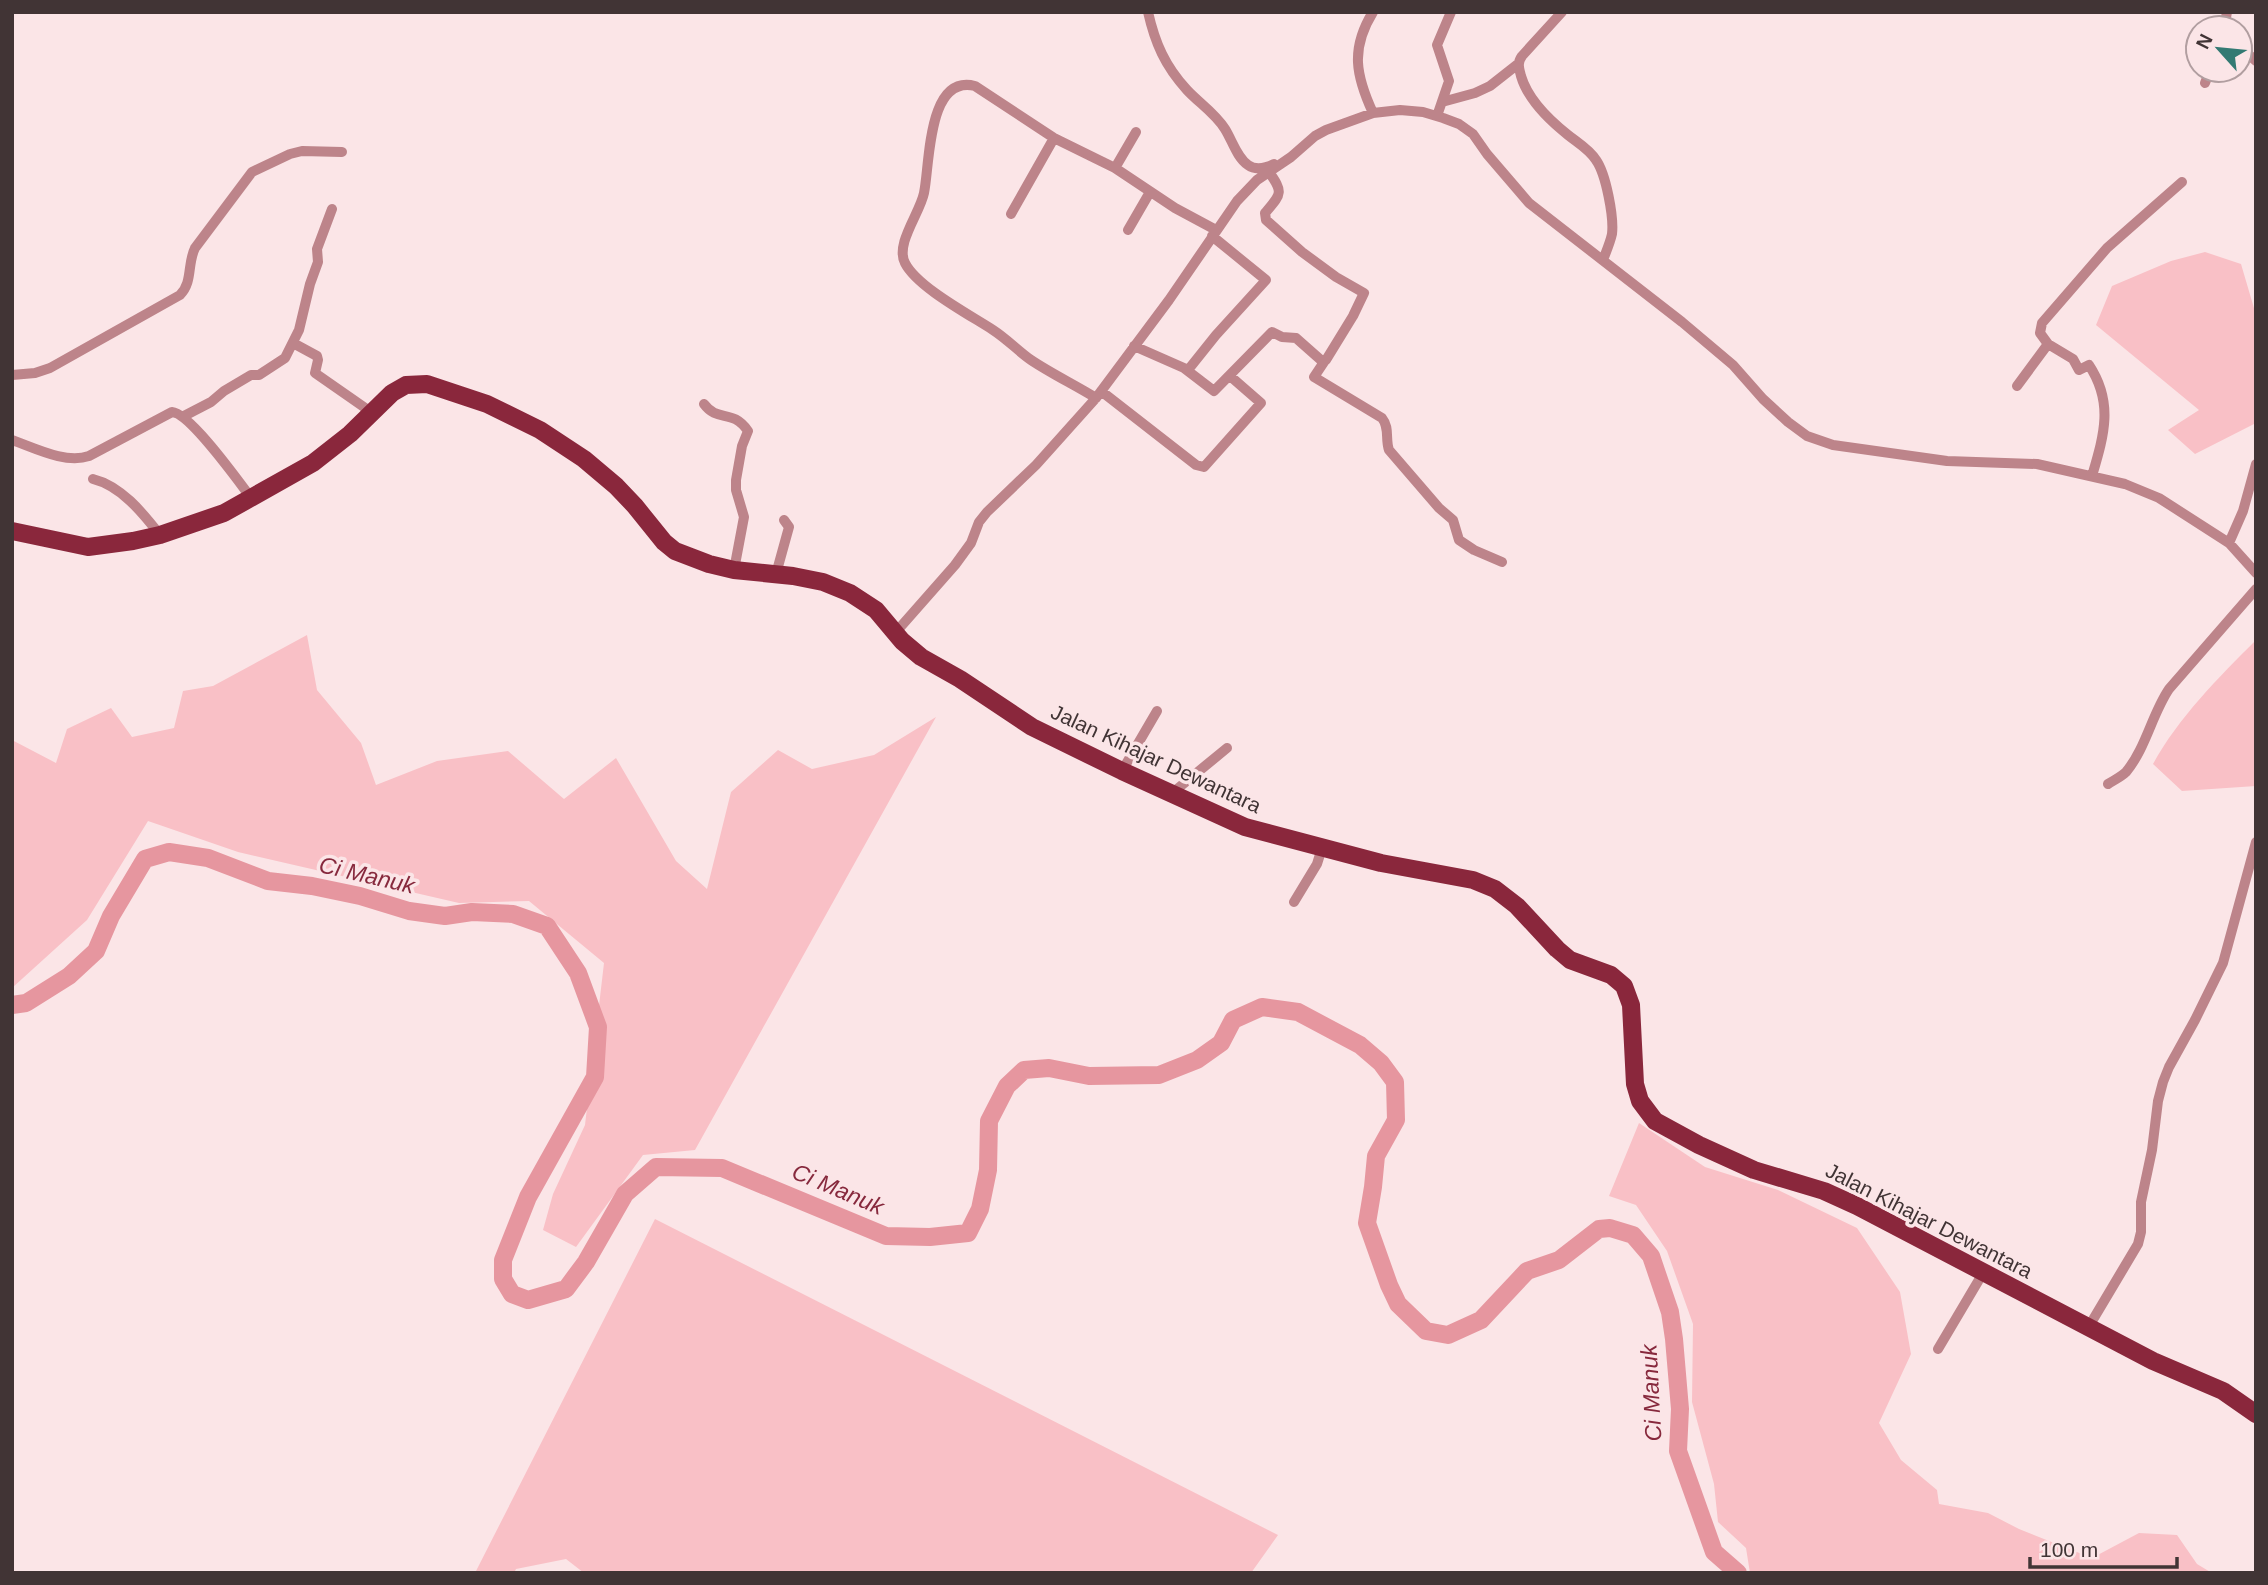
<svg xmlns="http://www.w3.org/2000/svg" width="2268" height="1585" viewBox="0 0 2268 1585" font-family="Helvetica,sans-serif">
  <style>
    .green { fill: #f9c0c6 }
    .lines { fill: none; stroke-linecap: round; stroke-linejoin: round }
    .river { stroke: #e6969f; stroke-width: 18 }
    .minor { stroke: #bd848a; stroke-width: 10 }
    .primary { stroke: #8a273c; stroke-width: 18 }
    .labels { text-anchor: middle; stroke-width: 7; stroke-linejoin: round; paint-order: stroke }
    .street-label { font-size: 21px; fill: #413435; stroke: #fbe5e7 }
    .water-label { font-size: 23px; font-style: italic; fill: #87293d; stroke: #fbe5e7 }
  </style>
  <rect width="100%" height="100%" fill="#fbe5e7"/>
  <!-- green -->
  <path class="green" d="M2205 252 2241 264 2256 315V423L2195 454 2168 430 2199 410 2096 325 2112 286 2171 261Z
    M307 635 317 690 361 743 376 785 437 761 508 751 564 799 616 758 676 861 707 889 731 792 778 750 812 769 874 755 936 717 695 1150 643 1155 576 1247 543 1230 553 1194 585 1125 604 963 529 901 459 903 238 852 148 821 87 920 12 988V740L56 763 67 729 111 708 132 737 174 728 183 691 213 686Z
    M2256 640V786L2182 791 2153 764C2179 717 2218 678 2256 640Z
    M1639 1123 1705 1167 1778 1190 1857 1228 1900 1292 1911 1354 1879 1423 1901 1460 1937 1490 1939 1504 1988 1513 2019 1529 2092 1558 2139 1533 2177 1535 2197 1564 2212 1573H1750L1746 1548 1718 1522 1714 1484 1692 1402 1693 1324 1667 1251 1636 1205 1609 1196Z
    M655 1219 1278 1535 1251 1573H584L566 1559 516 1569 514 1573H475Z"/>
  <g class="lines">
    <!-- river -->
    <path class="river" d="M12 1005 26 1003 69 976 96 951 111 916 145 859 169 852 208 858 268 881 312 886 360 896 409 911 445 916 472 912 513 914 547 926 578 973 598 1027 595 1077 528 1197 503 1260V1279L512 1294 528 1300 566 1289 586 1262 625 1194 656 1167 722 1168 886 1236 930 1237 968 1233 980 1209 988 1170 989 1121 1007 1086 1024 1070 1049 1068 1089 1076 1159 1075 1197 1060 1221 1043 1233 1020 1262 1007 1298 1012 1360 1045 1381 1063 1395 1082 1396 1120 1376 1156 1373 1187 1367 1223 1389 1285 1398 1304 1426 1331 1448 1335 1481 1320 1527 1271 1559 1260 1599 1229 1610 1228 1633 1235 1651 1256 1670 1312 1674 1339 1680 1409 1678 1451 1714 1552 1738 1573"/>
    <!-- minor -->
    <path class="minor" d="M1148 12C1155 43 1165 66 1187 90 1199 103 1215 113 1225 129 1232 140 1237 158 1248 165 1256 171 1266 168 1274 164
      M1562 12 1522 56C1517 63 1519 68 1521 76 1528 100 1549 120 1568 135 1578 143 1589 149 1596 160 1606 174 1614 217 1612 234 1610 243 1606 252 1603 260
      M2224 28 2227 12
      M2240 47 2256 61
      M2205 83 2210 70
      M1442 102 1475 93 1490 86 1518 64
      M1373 113C1356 76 1350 49 1373 12
      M1437 116 1449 81 1437 45 1451 12
      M1115 168 1136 132
      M1011 214 1054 138
      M1128 230 1150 192
      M293 343 317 356 318 360 315 373 371 412
      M2048 344 2040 333 2042 323 2107 248 2182 182
      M1134 346 1184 368 1214 391 1272 332 1282 337 1296 338 1322 361 1326 360 1353 316 1364 293 1336 277 1302 252 1266 220 1265 213C1281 194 1284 193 1269 172
      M1324 362 1314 377 1382 418C1390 428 1385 439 1389 450L1439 508 1453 520 1459 540 1474 550 1502 562
      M1188 370 1216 335 1266 280 1212 236
      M12 375 35 373 50 368 180 295C193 282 187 264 195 248L252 172 290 154 302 151 342 152
      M2017 386 2048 344 2073 359 2079 370 2089 365C2114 403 2104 435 2092 476
      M1101 391 1196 465 1204 467 1261 403 1230 376
      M1096 398C1075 385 1052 374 1031 360 1018 351 1007 339 993 330 970 315 917 287 905 263 895 244 920 213 924 193 930 165 927 74 975 86L1054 138 1115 168 1175 208 1216 230
      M704 404C718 423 732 408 748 431L742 446 736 480V490L744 517 734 570
      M184 416 211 402 224 391 251 375H259L285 358 299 330 310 284 318 262 317 249 332 209
      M12 440C35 448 65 464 89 456L172 412C190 413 239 482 252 499
      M93 479C121 486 142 512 160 535
      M2229 543 2243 511 2256 464
      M776 574 789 527 784 520
      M896 632 955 565 971 543 979 522 987 512 1036 465 1096 398 1169 300 1237 201 1257 180 1291 157 1315 136 1326 130 1373 113 1400 110 1423 112 1443 118 1459 124 1473 134 1487 154 1529 203 1682 322 1733 365 1763 399 1788 422 1807 436 1833 445 1947 461 2037 464 2125 484 2159 498 2229 543 2256 573
      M1122 771 1157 711
      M2108 784C2114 780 2121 777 2126 772 2146 748 2152 714 2169 689L2256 589
      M1171 794 1227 748
      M1294 902 1317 864 1322 848
      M2088 1328 2138 1244 2141 1232V1202L2152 1150 2158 1101 2163 1082 2169 1067 2195 1020 2223 963 2256 842
      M1938 1349 1983 1273"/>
    <!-- primary -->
    <path class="primary" d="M12 531 88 547 133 541 160 535 224 513 313 463 350 434 392 393 406 385 427 384 487 404 540 430 584 459 616 486 635 506 664 542 675 551 709 564 734 570 793 576 823 582 850 593 876 610 902 641 921 657 960 679 1032 727 1122 771 1245 827 1381 863 1473 880 1495 889 1517 906 1557 949 1570 960 1611 975 1624 986 1631 1005 1635 1084 1640 1101 1655 1121 1699 1145 1754 1170 1824 1191 1857 1206 2153 1361 2223 1391 2256 1414"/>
  </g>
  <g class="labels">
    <!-- street labels -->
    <g class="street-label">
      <text transform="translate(1156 759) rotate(25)" y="7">Jalan Kihajar Dewantara</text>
      <text transform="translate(1929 1221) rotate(27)" y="7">Jalan Kihajar Dewantara</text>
    </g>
    <!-- water labels -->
    <g class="water-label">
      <text transform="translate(367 875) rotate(13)" y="8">Ci Manuk</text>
      <text transform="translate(838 1189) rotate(23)" y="8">Ci Manuk</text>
      <text transform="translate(1651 1393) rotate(-93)" y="8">Ci Manuk</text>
    </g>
  </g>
  <!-- border -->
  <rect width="2268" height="1585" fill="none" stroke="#413435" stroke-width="28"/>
  <!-- north arrow -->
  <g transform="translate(2219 49) rotate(297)"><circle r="33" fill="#fbe5e7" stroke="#b19ea0" stroke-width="2"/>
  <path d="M0-5L12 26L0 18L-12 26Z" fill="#337a73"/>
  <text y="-10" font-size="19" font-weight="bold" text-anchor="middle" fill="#413435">N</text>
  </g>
  <!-- scale -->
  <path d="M2030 1557v10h147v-10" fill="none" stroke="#413435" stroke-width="3.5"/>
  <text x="2040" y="1557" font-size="21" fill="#413435" stroke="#fbe5e7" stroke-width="5" paint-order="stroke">100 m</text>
</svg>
